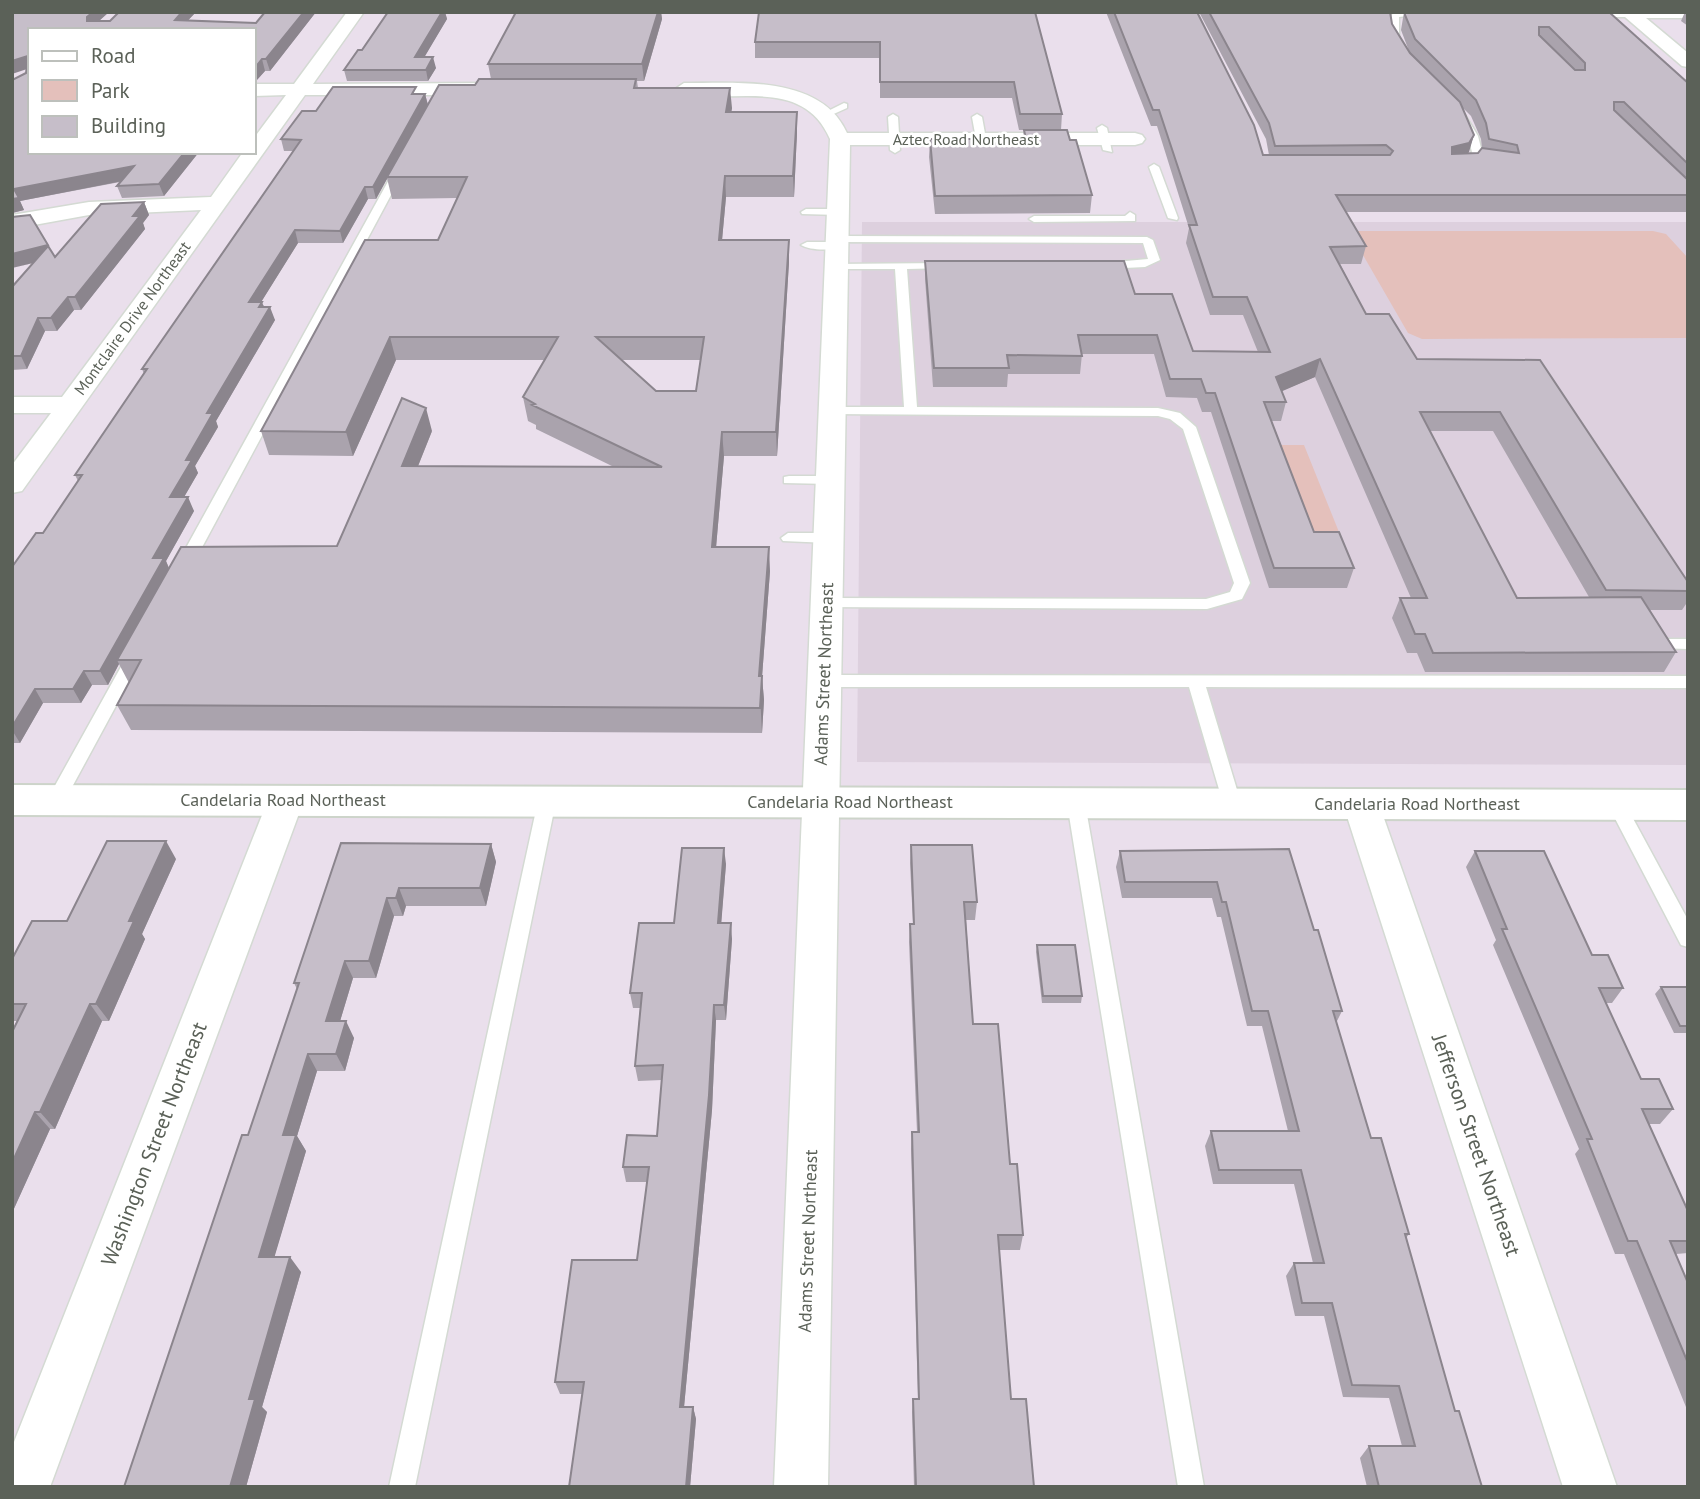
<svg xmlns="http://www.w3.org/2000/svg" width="1700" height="1499" viewBox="0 0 1700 1499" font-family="'PT Sans',sans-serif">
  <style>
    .education { fill: #ddd0de }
    .green { fill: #e4c0bb }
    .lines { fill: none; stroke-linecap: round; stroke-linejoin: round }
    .service-casing { stroke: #d4dad3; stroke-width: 3 }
    .minor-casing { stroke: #d4dad3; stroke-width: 3 }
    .secondary-casing { stroke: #cdd4ca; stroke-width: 4 }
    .service { fill: #fff; fill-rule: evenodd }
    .minor { fill: #fff; fill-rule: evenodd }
    .secondary { fill: #fff; fill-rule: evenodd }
    .wall { fill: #aaa3ad; fill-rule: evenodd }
    .shaded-wall { fill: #8b858d }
    .building { fill: #c6bec9; stroke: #8b858d; stroke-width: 2; fill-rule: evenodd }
    .labels { text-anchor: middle; stroke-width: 5; stroke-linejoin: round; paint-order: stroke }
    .far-street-label { font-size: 16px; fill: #5b6158; stroke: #fff }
    .street-label { font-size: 18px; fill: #5b6158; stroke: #fff }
    .near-street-label { font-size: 21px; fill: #5b6158; stroke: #fff }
  </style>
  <rect width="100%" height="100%" fill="#eadfec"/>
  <!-- education -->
  <path class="education" d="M862 222H1688V765L857 762Z"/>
  <!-- green -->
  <path class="green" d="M1357 231H1653L1666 234 1688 258V338L1422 339 1408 333 1352 236Z
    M1268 445H1304L1345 547H1306Z"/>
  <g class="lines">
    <!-- service casing -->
    <g class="service-casing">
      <path id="service" d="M1394 12 1431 13 1399 17V40L1404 47 1400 50 1391 40V16Z
        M844 103 847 104V108L827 117 822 114Z
        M893 114 898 117 900 150 895 153 890 150 888 117Z
        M977 114 982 117 986 139 981 142 976 139 972 117Z
        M1462 114 1465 115 1478 136 1482 152 1472 167 1460 169 1455 166 1465 162 1472 152 1468 136 1457 117Z
        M1102 125 1107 128 1112 152 1103 150 1097 128Z
        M401 164 406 167 192 566 184 571 179 569 176 566 396 167Z
        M1154 164 1159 167 1178 218 1177 220 1168 218 1149 167Z
        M806 209H839L844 212 839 215 802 214 801 212Z
        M1130 212 1135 215V221L1034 222 1029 219 1034 216H1125Z
        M839 236 1147 237 1153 240 1160 260 1145 267 1104 269 1098 266 1104 263 1148 259 1143 243 842 242 845 245C835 251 811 251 801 245L807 242H836L833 239Z
        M946 263 952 266 950 268 907 269 917 407 1158 408 1180 413 1196 427 1250 583 1242 599 1207 609 821 607 819 603 827 598 1206 599 1230 592 1234 583 1183 429 1170 419 1158 416 828 414V408L833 407H904L895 269H838L834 268V264Z
        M789 476H830L837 480 830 484 784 483V477Z
        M788 533H829L836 538 829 543 783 541 781 538Z
        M1662 639H1688V649L1656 648 1654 644 1656 640Z
        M135 651 143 656 65 800 62 805H50L47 800 127 656Z
        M824 675 1688 676V688L1206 687 1241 803 1238 808H1226L1223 803 1189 687H824L816 681Z
        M547 794 553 796 556 801 415 1487H389L538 801 541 796Z
        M1076 796 1082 798 1085 803 1204 1487H1178L1067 803 1070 798Z
        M1617 798 1623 800 1688 920V947L1681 945 1608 805 1611 800Z"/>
    </g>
    <!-- minor casing -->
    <g class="minor-casing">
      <path id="minor" d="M347 12H364L313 84 484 83 493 89 484 95H305L22 491 12 493V465L51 413H12V397H62L201 210 89 215 12 229V215L89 202 211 197 243 152H254V138L286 95 254 96V84H294Z
        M1571 12H1688V18H1646L1688 53V67L1682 66 1625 17H1579Z
        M684 83C738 83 821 75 847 133H1135L1142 135 1145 139 1142 143 1135 145H850L828 1487H774L830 139C802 74 729 106 677 93L675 89Z
        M286 786 299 790 304 800 50 1487H12V1447L268 800 273 790Z
        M1361 790 1374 794 1379 804 1617 1487H1563L1343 804 1348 794Z"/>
    </g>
    <!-- secondary casing -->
    <g class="secondary-casing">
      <path id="secondary" d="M12 785 1688 790V820L12 815Z"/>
    </g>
    <!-- service -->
    <use href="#service" class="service"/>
    <!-- minor -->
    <use href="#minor" class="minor"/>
    <!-- secondary -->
    <use href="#secondary" class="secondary"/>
  </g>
  <!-- wall -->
  <path class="wall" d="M12 12H109L99 21H110L119 12H196L188 20 256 23 265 12H316L270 71H265L256 81 254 82V30L199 152 164 196 122 198 117 186 120 182 20 201 24 210 12 213V80L26 73 27 69Z
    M388 12H445L447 19 424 57 436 68 428 81H347L344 70 362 50Z
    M516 12H661L662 19 644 81H637L638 88 732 108 731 112 797 132 794 197H726L722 240 789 262 777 456H724L716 547 770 571 762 677 764 700 762 733 131 730 117 705 129 683 119 664 108 685H92L81 703H43L20 743H12V567L43 533 78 481 75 475 144 374 142 369 293 151H284L281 139 316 111 417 94H425L428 105 491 79 488 64ZM387 178 392 199 457 198 438 240 261 431 269 455 353 456 396 360H545L523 397 528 421 536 425V429L614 467 418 466 432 431 337 546 169 568 166 561 194 511 184 497 198 473 195 466 218 427 216 421 275 320 261 302 298 243H343L368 199H376ZM622 360H701L696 391H656Z
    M1035 12 1062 114 1061 130 1070 140 1092 195 1090 213 935 214 929 157 930 139 994 143 1002 146 1023 139 1024 130H1019L1012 98H880V58H755V42Z
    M1106 12H1197L1263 155H1269L1266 139 1199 12H1391L1392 24 1409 51 1401 30 1404 12H1609L1688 83V212H1346L1366 246 1361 264H1340L1366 314 1417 359 1540 360 1688 582V601L1682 610H1650L1676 652 1664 672H1425L1417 653H1407L1392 618 1400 598H1411L1315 377 1281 391 1286 402 1281 421H1271L1314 532 1354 568 1347 588H1269L1211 412H1202L1197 398 1166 397 1154 354H1082L1080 374H1008L1007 387H933L925 279V261L1135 294 1193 351 1258 352 1243 315H1210L1186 243 1189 228 1157 126H1151ZM1463 108 1471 116 1481 139 1482 148 1478 153H1468L1474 135ZM1430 431H1493L1589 597 1517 598Z
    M1685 12H1688V26L1681 21Z
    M144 202 149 215 143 223 145 229 81 310H74L57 331H45L27 369 12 370V287L33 263 12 268 55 257Z
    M341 843 491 844 496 862 486 906H406L403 916H394L376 978H353L340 1021 354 1038 345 1071H317L297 1136 306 1151 274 1257 301 1272 262 1407 267 1412 246 1487H124L248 1135 297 989 294 983Z
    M911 845 977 902 975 920H966L973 1024 1010 1164 1023 1235 1020 1250H999L1011 1399 1034 1487H914L912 1412 913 1399H918L911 1149 912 1132H917L909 942 910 924H913L910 863Z
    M1289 849 1314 930 1342 1011 1336 1023 1371 1138 1409 1234 1406 1238 1455 1411 1482 1487H1367L1360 1458 1369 1446H1402L1389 1398 1343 1397 1324 1316H1295L1286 1276 1294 1263H1313L1294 1184H1213L1205 1146 1211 1131H1288L1262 1026H1247L1221 917H1217L1212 898H1122L1116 867 1120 851Z
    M1475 851 1592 955 1623 988 1612 1003H1606L1641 1079 1673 1109 1660 1124H1649L1688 1211V1253L1676 1254 1688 1283V1412L1624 1254H1615L1575 1154 1579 1149 1493 945 1496 940 1466 867Z
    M176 859 142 934 145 939 109 1021H102L55 1129H50L12 1213V1032L17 1021H12V959L67 921Z
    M726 864 721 923 732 939 726 1020H716L712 1110 684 1407H693L696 1419 690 1487H569L582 1394H560L555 1382 637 1260 647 1182H626L623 1167 657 1136 662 1080 638 1081 635 1066 640 1008H633L630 993 674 923Z
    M1037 945 1082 996 1081 1003H1042L1036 952Z
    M1661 987H1688V1033H1674L1655 994Z"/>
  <!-- shaded-wall -->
  <path class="shaded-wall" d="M93 12H109L91 28 87 21V17Z
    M182 12H196L179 30 175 20Z
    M304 12H316L270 71 266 59Z
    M437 12H445L447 19 418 68 415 57Z
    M658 12H661L662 19 644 81 642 64Z
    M28 56 30 68 12 74V61Z
    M433 57 436 68 428 81 426 70Z
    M262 59 265 71 256 81 254 82V69Z
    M730 88 732 108 728 132 726 112Z
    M425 94 428 105 376 199 373 187Z
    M797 112V132L794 197 793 176Z
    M1474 135 1469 152 1463 160 1447 163 1452 147Z
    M185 152H199L164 196 159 184Z
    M134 166 138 178 20 201 24 210 12 213 14 189Z
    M725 176 726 197 720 262 719 240Z
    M365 187 368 199 343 243 340 231Z
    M144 202 149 215 143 223 145 229 81 310 75 297 133 216Z
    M295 230 298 243 253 315 249 302Z
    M789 240V262L777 456 776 432Z
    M48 245 54 258 12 268V254Z
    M68 297 74 310 57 331 51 318Z
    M262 302 266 314 270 307 275 320 216 421 218 427 195 466 198 473 176 511 170 497 186 460 207 413Z
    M38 318 45 331 27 369 21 356Z
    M390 337 396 360 353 456 346 432Z
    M1320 359 1315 377 1271 396 1276 377Z
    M426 408 432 431 408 491 402 466Z
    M722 432 724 456 714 571 712 547Z
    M188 497 194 511 166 561 170 571 117 660 119 664 108 685 100 671 153 558Z
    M769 547 770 571 762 677 764 700 762 733 759 676Z
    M84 671 92 685 81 703 73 689Z
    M35 689 43 703 20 743 12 730V727Z
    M166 841 176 859 142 934 145 939 109 1021 96 1004 129 921Z
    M491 844 496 862 486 906 480 888Z
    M724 848 726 864 720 939 718 923Z
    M399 888 406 906 403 916 396 898Z
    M387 898 394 916 376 978 369 961Z
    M731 923 732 939 726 1020 724 1005Z
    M345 961 353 978 335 1038 326 1021Z
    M90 1004 102 1021 55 1129 40 1112Z
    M714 1005 716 1020 712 1110 683 1418 680 1407Z
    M346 1021 354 1038 345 1071 336 1054Z
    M308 1054 317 1071 297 1136 306 1151 270 1272 259 1257 283 1135Z
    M35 1112 50 1129 12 1213V1163Z
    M290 1257 301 1272 262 1407 267 1412 246 1487H230L249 1399Z
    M693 1407 696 1419 690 1487H686Z"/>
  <!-- building -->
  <path class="building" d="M12 12H93L87 17V21H110L119 12H182L175 20 256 23 265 12H304L266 59H262L254 69V30H30V152H185L159 184 117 186 134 166 14 189 19 198 12 199V80L26 73 28 56 12 61Z
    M388 12H442L415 57H433L426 70H344L358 50H362Z
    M516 12H658L642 64H488Z
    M759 12H1035L1062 114H1020L1014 82H880V42H755Z
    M1114 12H1197L1254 125 1263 155H1390L1393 151 1386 145 1275 146 1269 123 1209 12H1390L1392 24 1410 53 1460 102 1474 135 1469 143 1452 147V154L1478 153 1482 148 1519 153 1517 145 1489 139 1486 123 1476 100 1415 39 1405 15V12H1609L1688 83V164L1624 102H1614V110L1688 180V195H1336L1366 246 1330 247 1366 314H1389L1417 359 1540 360 1688 582V591L1606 590 1500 412H1420L1517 598 1641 597 1676 652 1433 653 1425 634H1415L1400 598H1427L1320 359 1276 377 1286 402H1264L1314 532H1339L1354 568H1274L1215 393H1206L1201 379H1170L1157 335H1078L1082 356 1007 355 1009 368H934L925 261H1124L1135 294H1172L1193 351 1270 352 1247 297H1213L1189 225H1197L1159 110H1153ZM1539 27H1549L1585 63V70H1575L1539 35Z
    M479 79H636L634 88H730L726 112H797L793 176H725L719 240H789L776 432H722L712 547H769L759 676H762L760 708 117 705 141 660H117L181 547 337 546 402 398 426 408 402 466 662 467 532 405 535 404 523 397 558 337H390L346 432 261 431 365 240H438L467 177H387L439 85H475ZM596 337H704L696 391H656Z
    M333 87H416L412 94H425L373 187H365L340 231 295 230 249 302H262L259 307H270L207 413H213L186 460H192L170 497H188L153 558H164L100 671H84L73 689H35L12 727V567L36 533H43L82 475H75L147 369H142L301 140 281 139 302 111H316Z
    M1024 130H1067L1070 140H1076L1092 195 935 196 930 139H992L994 143 1002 146 1008 139H1026Z
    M144 202 133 216H140L75 297H68L51 318H38L21 356H12V287L48 246 55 257 101 204Z
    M30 215 48 245 12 254V217Z
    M107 841H166L129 921H134L96 1004H90L40 1112H35L12 1163V1032L26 1004H12V959L32 921H67Z
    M341 843 491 844 480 888H399L396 898H387L369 961H345L326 1021H346L336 1054H308L283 1135H296L259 1257H290L249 1399H255L230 1487H124L242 1135H248L299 983H294Z
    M911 845H972L977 902H964L973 1024H998L1010 1164H1017L1023 1235H998L1011 1399H1026L1034 1487H916L913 1399H919L912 1132H919L910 924H914Z
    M682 848H724L718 923H731L724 1005H714L709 1095 680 1407H693L686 1487H569L584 1382H555L572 1260H637L649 1167H623L627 1135 657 1136 663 1065 635 1066 642 993H630L639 923H674Z
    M1289 849 1314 930H1318L1342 1011H1333L1371 1138H1381L1409 1234H1405L1455 1411H1459L1482 1487H1379L1369 1446H1415L1399 1386 1352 1385 1332 1303H1302L1294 1263H1324L1301 1170H1219L1211 1131H1299L1268 1011H1252L1226 902H1222L1217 882H1125L1120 851Z
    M1475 851H1544L1592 955H1608L1623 988H1599L1641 1079H1659L1673 1109H1642L1688 1211V1241H1670L1688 1283V1363L1637 1241H1628L1587 1139H1592L1502 929H1507Z
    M1037 945H1075L1082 996H1043Z
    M1661 987H1688V1026H1680Z"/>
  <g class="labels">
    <!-- far-street labels -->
    <g class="far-street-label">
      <text x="966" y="145">Aztec Road Northeast</text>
      <text transform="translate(132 318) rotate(-54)" y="6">Montclaire Drive Northeast</text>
    </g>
    <!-- street labels -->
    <g class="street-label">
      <text transform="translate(824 674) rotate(-88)" y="6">Adams Street Northeast</text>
      <text x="283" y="806">Candelaria Road Northeast</text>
      <text x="850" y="808">Candelaria Road Northeast</text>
      <text x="1417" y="810">Candelaria Road Northeast</text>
      <text transform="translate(808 1241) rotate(-88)" y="6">Adams Street Northeast</text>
    </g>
    <!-- near-street labels -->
    <g class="near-street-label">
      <text transform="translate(154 1144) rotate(-69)" y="7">Washington Street Northeast</text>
      <text transform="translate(1476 1145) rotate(71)" y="7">Jefferson Street Northeast</text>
    </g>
  </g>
  <!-- border -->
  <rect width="1700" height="1499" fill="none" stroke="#5b6158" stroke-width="28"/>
  <!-- legend -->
  <rect x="28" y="28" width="228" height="126" fill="#ffffff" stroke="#bdc0bc" stroke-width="2"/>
  <rect x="42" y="51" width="35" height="10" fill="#ffffff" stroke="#bdc0bc" stroke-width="2"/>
  <text x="91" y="63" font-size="21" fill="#5b6158">Road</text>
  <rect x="42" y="80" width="35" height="21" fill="#e4c0bb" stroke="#bdc0bc" stroke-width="2"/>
  <text x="91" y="98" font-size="21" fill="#5b6158">Park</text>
  <rect x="42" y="116" width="35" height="21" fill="#c6bec9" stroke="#bdc0bc" stroke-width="2"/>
  <text x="91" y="133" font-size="21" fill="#5b6158">Building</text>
</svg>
